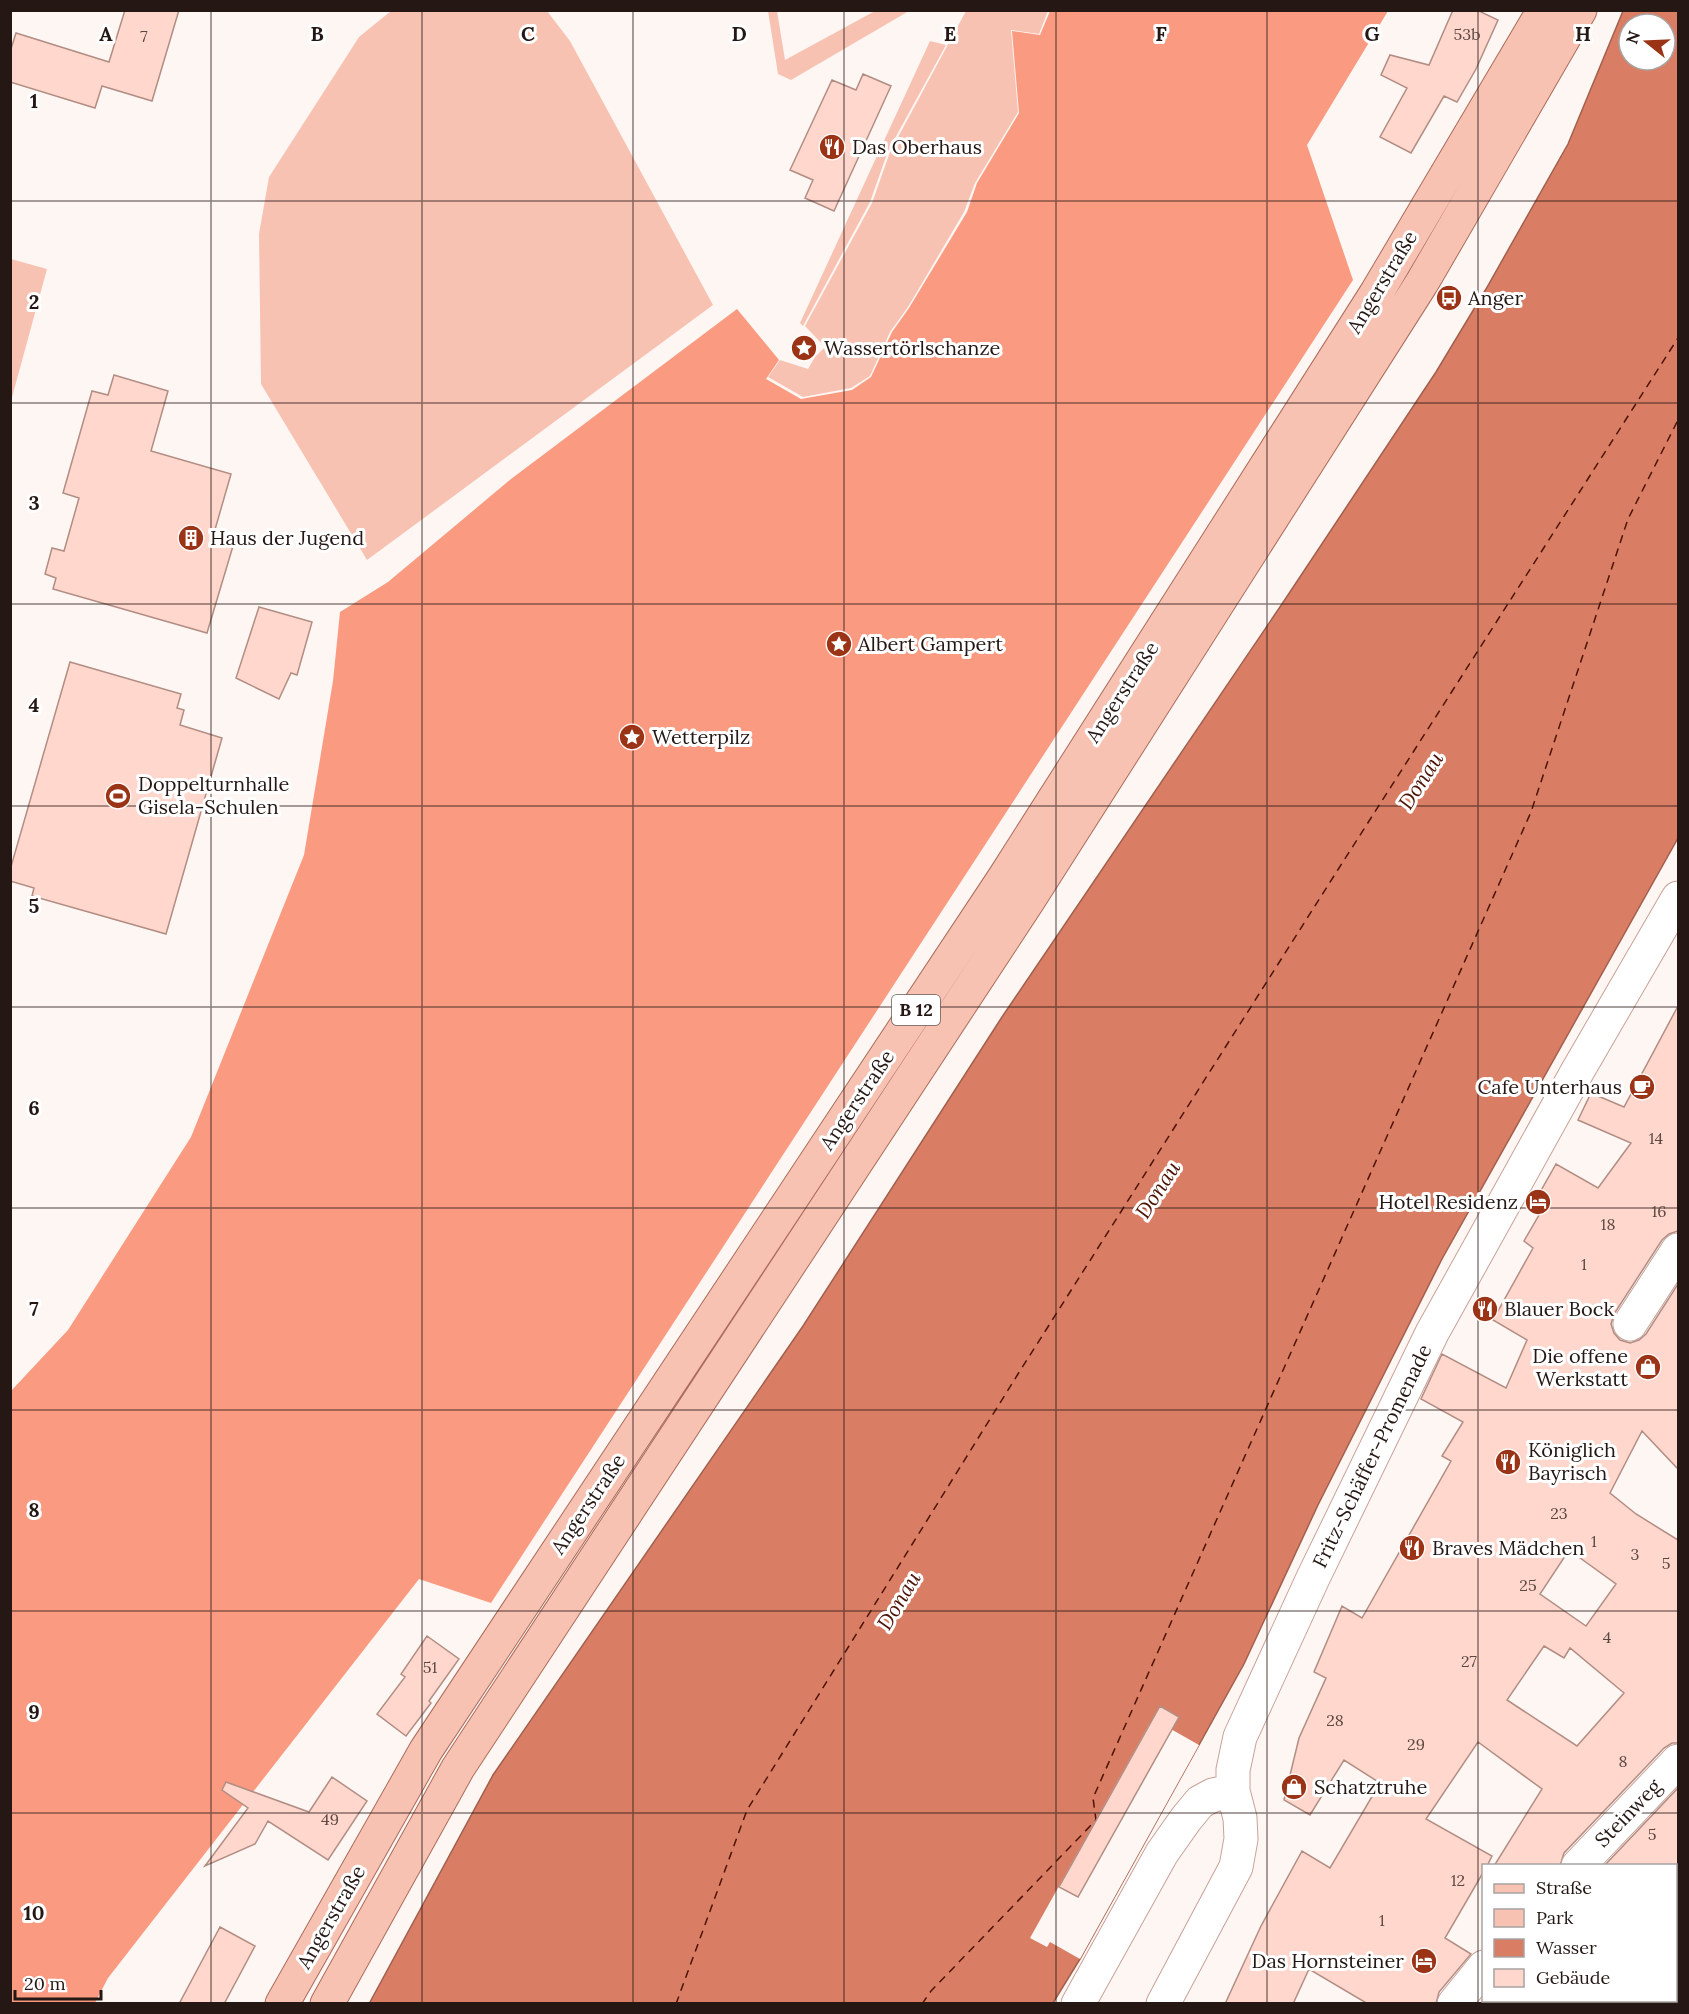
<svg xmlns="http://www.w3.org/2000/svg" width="1689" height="2014" viewBox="0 0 1689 2014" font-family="Lora,serif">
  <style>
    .green { fill: #f8c2b3 }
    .forest { fill: #fa9b81 }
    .water { fill: #d97e65; stroke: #a35f4d; stroke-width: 1.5; fill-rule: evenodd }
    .pier { fill: #fef6f3 }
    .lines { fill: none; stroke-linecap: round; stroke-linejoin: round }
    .ferry { stroke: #4d1304; stroke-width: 1.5; stroke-dasharray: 8 6; stroke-linecap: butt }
    .building { fill: #ffd7cc; stroke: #b28d83; stroke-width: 1.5; fill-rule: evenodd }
    .minor-casing { stroke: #c8a298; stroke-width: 35 }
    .major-casing { stroke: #ab6c5b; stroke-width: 35 }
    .minor { stroke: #fff; stroke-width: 33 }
    .major { stroke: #f8c2b3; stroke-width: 33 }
    .grid { fill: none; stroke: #251814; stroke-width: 1.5; stroke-opacity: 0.55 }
    .labels { text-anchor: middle; stroke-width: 6; stroke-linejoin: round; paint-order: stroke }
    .number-label { font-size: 16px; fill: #5c4842 }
    .shield { fill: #fff; stroke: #665d5a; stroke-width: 1.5 }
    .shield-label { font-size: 18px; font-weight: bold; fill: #251814 }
    .poi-label { font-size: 20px; fill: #251814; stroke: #fff; text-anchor: start }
    .street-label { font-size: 20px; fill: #251814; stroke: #fff }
    .water-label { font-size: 21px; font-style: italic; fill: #4d1304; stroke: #fff }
    .grid-label { font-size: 20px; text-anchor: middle; font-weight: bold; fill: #251814; stroke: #fff; stroke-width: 6; stroke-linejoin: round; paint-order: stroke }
  </style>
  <rect width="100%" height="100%" fill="#fef6f3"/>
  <!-- green -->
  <path class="green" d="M542 10 547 11 570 41 713 305 367 560 261 384 259 234 269 177 359 37 391 11Z
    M768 11H777L785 60 875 11H909L791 80 778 74Z
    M966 11H1048L1039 34 1011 30 1018 112 975 183 964 212 908 307 890 332 870 376 851 388 803 397 768 377 780 360 808 369 815 357 825 347 805 326 872 203 890 152Z
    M930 41 946 45 888 151 870 202 803 326 800 323Z
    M11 259 47 269 11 401 10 259Z"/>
  <!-- forest -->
  <path class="forest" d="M1050 11H1388L1307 145 1353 280 491 1603 419 1579 108 1978 95 2003H11L10 1392 68 1330 191 1137 304 855 333 681 340 612 388 582 511 479 737 309 779 360 766 379 801 399 852 390 871 377 892 332 909 308 967 212 977 183 1019 113 1012 31 1040 35Z"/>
  <!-- water -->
  <path class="water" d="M1623 11H1678V838L1442 1259 1318 1505 1244 1664 1080 1959 1053 2003 369 2004 493 1775 803 1326 1002 1017 1282 604 1436 372 1486 289 1568 144ZM1629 24H1665V60H1629Z"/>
  <!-- pier -->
  <path class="pier" d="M1150 1723 1159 1728 1162 1724 1199 1745 1080 1959 1050 1942 1047 1947 1030 1938Z"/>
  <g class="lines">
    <!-- ferry -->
    <path class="ferry" d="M676 2004 747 1810 1018 1374 1339 868 1678 338
      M922 2004 931 1991 1096 1820 1093 1798 1531 812 1628 519 1678 420"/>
  </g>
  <!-- building -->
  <path class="building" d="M125 10H179L152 101 102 86 95 108 10 82V52L16 33 109 62Z
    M1453 10H1477L1498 20 1476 69 1457 102 1444 96 1411 153 1380 137 1407 88 1381 75 1390 55 1429 65Z
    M863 74 891 86 834 211 805 198 813 180 790 170 832 80 856 90Z
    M114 375 168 391 151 451 231 474 212 540 233 546 207 633 53 589 56 578 45 574 52 548 64 551 79 498 63 493 92 391 108 395Z
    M259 607 312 622 297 675 291 673 279 699 236 678Z
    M70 662 181 694 177 708 184 710 180 725 222 738 166 934 32 896 34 888 10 881V870Z
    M1678 1006V1231L1669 1234 1662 1240 1614 1314 1611 1324 1614 1333 1620 1340 1630 1343 1639 1340 1646 1334 1678 1284V1469L1642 1431 1610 1493 1636 1514 1678 1540V1743H1672L1664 1748 1564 1853 1560 1866H1494L1542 1789 1478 1742 1426 1819 1492 1856 1487 1866H1484V1871L1445 1938 1471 1954 1439 1992 1436 2004H1368L1309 1969 1293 2004H1225L1261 1926 1302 1851 1330 1868 1380 1783 1344 1760 1310 1815 1284 1800 1299 1738 1326 1678 1314 1672 1342 1606 1362 1618 1451 1461 1442 1456 1463 1422 1421 1399 1442 1354 1506 1388 1527 1340 1493 1320 1533 1248 1524 1241 1539 1215 1530 1210 1556 1164 1598 1188 1631 1143 1578 1120 1591 1093 1624 1107ZM1569 1550 1616 1584 1586 1626 1540 1594ZM1544 1646 1564 1658 1570 1648 1624 1693 1577 1746 1507 1700Z
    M427 1636 459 1659 429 1701 431 1703 406 1736 377 1714 405 1677 401 1674Z
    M1160 1706 1179 1717 1078 1897 1059 1887Z
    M332 1777 367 1801 328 1860 268 1821 255 1844 205 1866 248 1808 222 1790 226 1782 309 1812Z
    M1678 1788V1866H1604Z
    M220 1927 255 1946 224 2004H179Z"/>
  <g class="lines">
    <!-- minor casing -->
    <g class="minor-casing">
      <path id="minor" d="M1630 1324 1678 1250
        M1578 1866 1678 1761
        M1078 2004 1162 1853 1186 1819 1200 1802 1213 1795 1233 1791
        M1163 2004 1236 1867 1241 1839 1240 1818 1233 1791V1770L1240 1737 1313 1578 1432 1333 1577 1072 1678 898
        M1454 2004 1484 1967"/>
    </g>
    <!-- major casing -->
    <g class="major-casing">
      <path id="major" d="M282 2004 426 1750 1004 878 1377 292 1544 10
        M327 2004 458 1768 1028 901 1423 281 1580 10"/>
    </g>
    <!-- minor -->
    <use href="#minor" class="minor"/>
    <!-- major -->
    <use href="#major" class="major"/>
  </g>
  <!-- grid -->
  <path class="grid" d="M211 10V2004M422 10V2004M633 10V2004M844 10V2004M1056 10V2004M1267 10V2004M1478 10V2004M10 201H1678M10 403H1678M10 604H1678M10 806H1678M10 1007H1678M10 1208H1678M10 1410H1678M10 1611H1678M10 1813H1678"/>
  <!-- icons -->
  <defs>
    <g id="restaurant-disc" transform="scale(1.35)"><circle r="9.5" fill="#9b3416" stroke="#fff"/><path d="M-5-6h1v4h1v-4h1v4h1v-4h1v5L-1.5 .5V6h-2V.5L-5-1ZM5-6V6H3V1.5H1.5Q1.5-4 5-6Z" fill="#fff"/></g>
    <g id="bus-disc" transform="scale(1.35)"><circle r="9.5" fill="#9b3416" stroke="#fff"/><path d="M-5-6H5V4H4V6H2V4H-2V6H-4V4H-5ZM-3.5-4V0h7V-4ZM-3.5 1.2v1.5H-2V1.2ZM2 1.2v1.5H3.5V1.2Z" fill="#fff"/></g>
    <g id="sight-disc" transform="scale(1.35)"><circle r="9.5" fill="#9b3416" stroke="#fff"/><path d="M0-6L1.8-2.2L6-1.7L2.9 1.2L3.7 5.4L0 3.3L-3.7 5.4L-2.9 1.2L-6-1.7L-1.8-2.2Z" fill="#fff"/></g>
    <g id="building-disc" transform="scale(1.35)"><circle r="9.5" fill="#9b3416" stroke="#fff"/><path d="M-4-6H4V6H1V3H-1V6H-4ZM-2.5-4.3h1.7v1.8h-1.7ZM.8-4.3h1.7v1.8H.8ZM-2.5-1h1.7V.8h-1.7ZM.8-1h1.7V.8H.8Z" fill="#fff"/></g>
    <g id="stadium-disc" transform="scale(1.35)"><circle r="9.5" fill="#9b3416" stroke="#fff"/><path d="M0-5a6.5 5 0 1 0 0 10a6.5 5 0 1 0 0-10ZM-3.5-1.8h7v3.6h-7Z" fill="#fff"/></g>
    <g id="cafe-disc" transform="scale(1.35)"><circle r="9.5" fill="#9b3416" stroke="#fff"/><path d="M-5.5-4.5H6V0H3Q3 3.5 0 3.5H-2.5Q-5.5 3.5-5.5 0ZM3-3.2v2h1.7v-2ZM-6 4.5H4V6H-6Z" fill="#fff"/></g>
    <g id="hotel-disc" transform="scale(1.35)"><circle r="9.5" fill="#9b3416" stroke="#fff"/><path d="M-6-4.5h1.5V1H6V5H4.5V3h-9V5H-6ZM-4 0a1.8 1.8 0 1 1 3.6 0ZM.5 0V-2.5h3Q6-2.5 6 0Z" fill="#fff"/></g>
    <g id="shop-disc" transform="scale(1.35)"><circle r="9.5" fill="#9b3416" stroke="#fff"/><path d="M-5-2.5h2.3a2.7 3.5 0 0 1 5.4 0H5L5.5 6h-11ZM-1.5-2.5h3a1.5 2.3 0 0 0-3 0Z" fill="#fff"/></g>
  </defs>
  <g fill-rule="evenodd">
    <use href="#restaurant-disc" x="832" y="147"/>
    <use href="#bus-disc" x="1449" y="298"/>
    <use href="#sight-disc" x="804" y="348"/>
    <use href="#building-disc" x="191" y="538"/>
    <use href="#sight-disc" x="839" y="644"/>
    <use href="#sight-disc" x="632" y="737"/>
    <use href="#stadium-disc" x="118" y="796"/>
    <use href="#cafe-disc" x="1642" y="1087"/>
    <use href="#hotel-disc" x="1538" y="1202"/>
    <use href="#restaurant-disc" x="1485" y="1309"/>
    <use href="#shop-disc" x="1648" y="1367"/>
    <use href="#restaurant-disc" x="1508" y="1462"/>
    <use href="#restaurant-disc" x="1412" y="1548"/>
    <use href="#shop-disc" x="1294" y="1787"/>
    <use href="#hotel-disc" x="1424" y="1961"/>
  </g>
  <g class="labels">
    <!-- number labels -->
    <g class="number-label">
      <text x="1467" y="40">53b</text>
      <text x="144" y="42">7</text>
      <text x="1656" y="1144">14</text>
      <text x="1659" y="1217">16</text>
      <text x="1608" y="1230">18</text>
      <text x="1584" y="1270">1</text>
      <text x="1559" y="1519">23</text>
      <text x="1594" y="1547">1</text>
      <text x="1635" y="1560">3</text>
      <text x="1666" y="1569">5</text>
      <text x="1528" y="1591">25</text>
      <text x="1607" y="1643">4</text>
      <text x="1469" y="1667">27</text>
      <text x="430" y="1673">51</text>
      <text x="1335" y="1726">28</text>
      <text x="1416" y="1750">29</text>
      <text x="1623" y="1767">8</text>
      <text x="330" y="1825">49</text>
      <text x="1652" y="1840">5</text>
      <text x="1458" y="1886">12</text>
      <text x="1382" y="1926">1</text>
    </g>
    <!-- shield labels -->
    <rect class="shield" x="892" y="995" width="48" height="30" rx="4.5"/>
    <g class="shield-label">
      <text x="916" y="1016">B 12</text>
    </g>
    <!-- poi labels -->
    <g class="poi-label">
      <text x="852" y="154">Das Oberhaus</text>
      <text x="1468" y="305">Anger</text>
      <text x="824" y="355">Wassertörlschanze</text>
      <text x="210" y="545">Haus der Jugend</text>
      <text x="858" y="651">Albert Gampert</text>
      <text x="652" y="744">Wetterpilz</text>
      <text x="138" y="791">Doppelturnhalle<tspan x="138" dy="23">Gisela-Schulen</tspan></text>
      <text x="1622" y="1094" text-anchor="end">Cafe Unterhaus</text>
      <text x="1518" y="1209" text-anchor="end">Hotel Residenz</text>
      <text x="1504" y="1316">Blauer Bock</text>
      <text x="1628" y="1363" text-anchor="end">Die offene<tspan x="1628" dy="23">Werkstatt</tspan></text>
      <text x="1528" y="1457">Königlich<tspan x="1528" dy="23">Bayrisch</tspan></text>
      <text x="1432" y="1555">Braves Mädchen</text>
      <text x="1314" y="1794">Schatztruhe</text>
      <text x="1404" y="1968" text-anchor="end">Das Hornsteiner</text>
    </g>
    <!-- street labels -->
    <g class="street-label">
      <text transform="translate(1382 282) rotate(-59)" y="7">Angerstraße</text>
      <text transform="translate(1122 692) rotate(-57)" y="7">Angerstraße</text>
      <text transform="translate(857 1100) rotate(-56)" y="7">Angerstraße</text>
      <text transform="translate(1372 1456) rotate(-64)" y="7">Fritz-Schäffer-Promenade</text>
      <text transform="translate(588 1504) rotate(-56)" y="7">Angerstraße</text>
      <text transform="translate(1628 1813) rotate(-46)" y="7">Steinweg</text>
      <text transform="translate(331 1917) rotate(-60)" y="7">Angerstraße</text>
    </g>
    <!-- water labels -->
    <g class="water-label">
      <text transform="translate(1421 781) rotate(-57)" y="7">Donau</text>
      <text transform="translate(1158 1190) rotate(-57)" y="7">Donau</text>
      <text transform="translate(899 1601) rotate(-59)" y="7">Donau</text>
    </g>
  </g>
  <g class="grid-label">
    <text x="106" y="41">A</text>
    <text x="317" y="41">B</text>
    <text x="528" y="41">C</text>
    <text x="739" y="41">D</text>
    <text x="950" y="41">E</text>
    <text x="1161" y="41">F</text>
    <text x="1372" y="41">G</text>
    <text x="1583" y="41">H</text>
    <text x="34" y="108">1</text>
    <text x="34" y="309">2</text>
    <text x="34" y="510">3</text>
    <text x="34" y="712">4</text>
    <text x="34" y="913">5</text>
    <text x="34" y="1115">6</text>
    <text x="34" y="1316">7</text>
    <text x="34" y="1517">8</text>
    <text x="34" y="1719">9</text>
    <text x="34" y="1920">10</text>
  </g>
  <!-- border -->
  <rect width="1689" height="2014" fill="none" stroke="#251814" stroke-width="24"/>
  <!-- legend -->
  <rect x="1482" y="1864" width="195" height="138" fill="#ffffff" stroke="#a8a3a1" stroke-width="1.5"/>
  <rect x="1494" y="1884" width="30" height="9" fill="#f8c2b3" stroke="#a8a3a1" stroke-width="1.5"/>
  <text x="1536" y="1894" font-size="18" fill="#251814">Straße</text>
  <rect x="1494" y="1909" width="30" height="18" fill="#f8c2b3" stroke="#a8a3a1" stroke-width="1.5"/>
  <text x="1536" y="1924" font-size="18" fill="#251814">Park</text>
  <rect x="1494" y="1939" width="30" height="18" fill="#d97e65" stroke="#a8a3a1" stroke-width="1.5"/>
  <text x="1536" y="1954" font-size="18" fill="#251814">Wasser</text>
  <rect x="1494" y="1969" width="30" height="18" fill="#ffd7cc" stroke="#a8a3a1" stroke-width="1.5"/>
  <text x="1536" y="1984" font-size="18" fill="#251814">Gebäude</text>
  <!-- north arrow -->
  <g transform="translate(1647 42) rotate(288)"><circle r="28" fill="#ffffff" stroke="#a8a3a1" stroke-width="1.5"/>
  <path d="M0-4.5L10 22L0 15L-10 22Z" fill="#9b3416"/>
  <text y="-9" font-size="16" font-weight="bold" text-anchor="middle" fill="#251814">N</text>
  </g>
  <!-- scale -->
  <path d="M15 1990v9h86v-9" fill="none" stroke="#251814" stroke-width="3"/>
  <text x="24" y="1990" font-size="18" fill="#251814" stroke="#ffffff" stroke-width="4.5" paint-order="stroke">20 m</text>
</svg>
